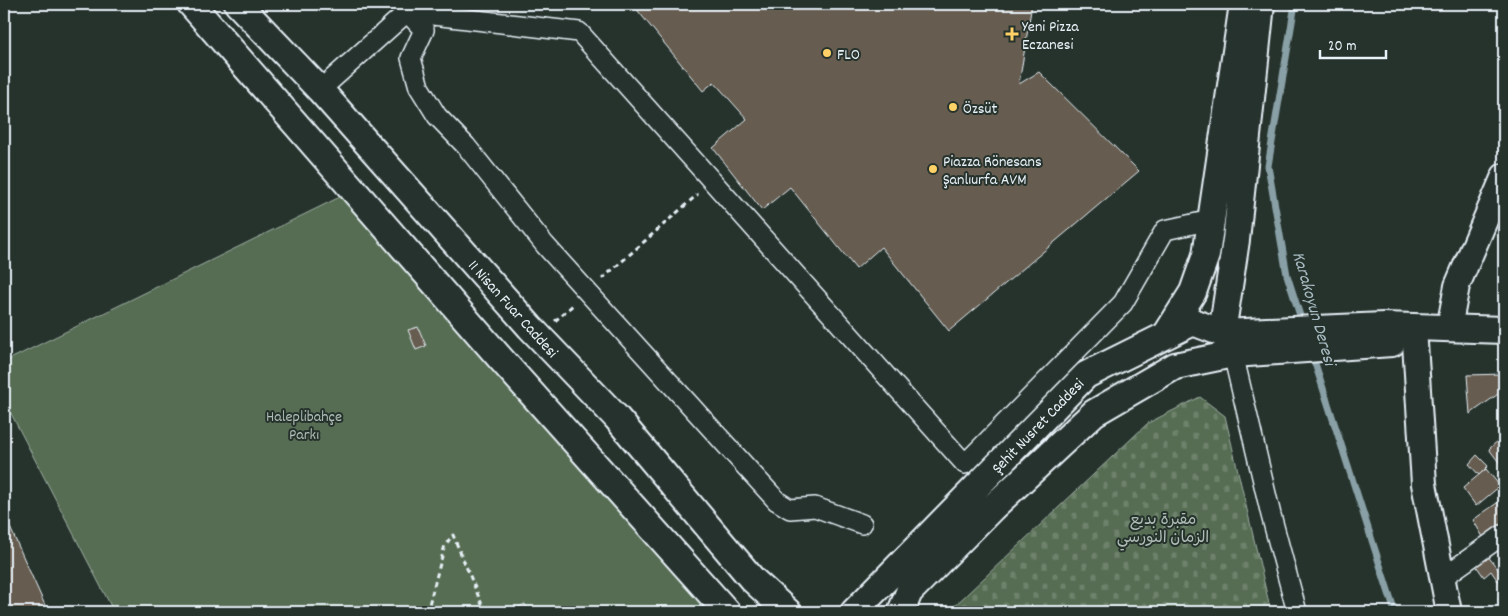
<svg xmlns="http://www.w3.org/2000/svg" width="1508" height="616" viewBox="0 0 1508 616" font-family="Dekko,'Playpen Sans Arabic',sans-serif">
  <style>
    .green { fill: #566d52; stroke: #9fafa5 }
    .cemetery { fill: url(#cemetery-stones); stroke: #9fafa5 }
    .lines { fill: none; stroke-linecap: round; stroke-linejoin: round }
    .stream { stroke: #89a0a6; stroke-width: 7 }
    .building { fill: #665c50; stroke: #e8f1f8 }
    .minor-casing { stroke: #e8f1f8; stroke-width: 22 }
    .tertiary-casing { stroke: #e8f1f8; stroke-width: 28 }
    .secondary-casing { stroke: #e8f1f8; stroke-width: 30 }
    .path { stroke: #e8f1f8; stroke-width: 3; stroke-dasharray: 5 4; stroke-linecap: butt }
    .minor { stroke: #26332d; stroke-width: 19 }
    .tertiary { stroke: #26332d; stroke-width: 24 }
    .secondary { stroke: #26332d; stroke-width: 26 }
    .poi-dot { fill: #ffd166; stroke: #26332d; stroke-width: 2 }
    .labels { text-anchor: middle; stroke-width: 4; stroke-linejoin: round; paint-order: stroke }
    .poi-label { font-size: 16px; fill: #e8f1f8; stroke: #26332d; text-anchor: start }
    .street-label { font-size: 16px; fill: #e8f1f8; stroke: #26332d }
    .park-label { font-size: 16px; fill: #aebcb6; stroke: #26332d }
    .water-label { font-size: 18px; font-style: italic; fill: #a8bbc2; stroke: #26332d }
  </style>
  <defs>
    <pattern id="cemetery-stones" width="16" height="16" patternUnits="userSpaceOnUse" patternTransform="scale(1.25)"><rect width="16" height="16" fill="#566d52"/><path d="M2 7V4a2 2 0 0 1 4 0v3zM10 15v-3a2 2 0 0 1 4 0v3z" fill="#6e826c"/></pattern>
  </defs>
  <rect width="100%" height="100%" fill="#26332d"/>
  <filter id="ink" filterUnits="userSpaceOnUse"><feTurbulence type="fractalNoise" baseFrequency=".02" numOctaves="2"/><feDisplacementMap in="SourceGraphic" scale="10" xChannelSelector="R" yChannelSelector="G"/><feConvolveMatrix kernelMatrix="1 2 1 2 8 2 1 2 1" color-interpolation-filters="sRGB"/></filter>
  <g filter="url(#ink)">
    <!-- green -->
    <path class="green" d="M348 193 705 604 707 612H114L4 400V362Z"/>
    <!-- cemetery -->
    <path class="cemetery" d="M1200 397 1225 416 1271 612H948L1148 423Z"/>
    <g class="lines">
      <!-- stream -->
      <path class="stream" d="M1295 4 1268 166 1287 275 1303 325
        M1312 354 1395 612"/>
    </g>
    <!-- building -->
    <path class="building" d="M637 4H1032L1019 84 1039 72 1139 171 949 331 881 247 856 269 790 187 762 210 713 148 747 119 714 82 703 91 634 6Z
      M418 327 426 346 416 350 408 330Z
      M1504 374V390L1470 414 1467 375Z
      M1504 435V469L1489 449Z
      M1477 455 1488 466 1479 475 1469 464Z
      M1486 469 1500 486 1476 506 1463 488Z
      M1504 498V522L1483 537 1473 520Z
      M4 514 48 612H4Z
      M1487 555 1504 577 1498 581 1491 571 1484 577 1475 564Z
      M1504 597V612L1498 599Z
      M525 604 529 612H509Z"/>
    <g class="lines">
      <!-- minor casing -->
      <g class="minor-casing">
        <path id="minor" d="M407 12 424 30 411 58 419 87 437 116 466 146 545 245 777 501 790 509 815 507 862 524
          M320 90 407 12 579 32 965 464 1123 303 1165 230 1211 220
          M1233 354 1271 515 1297 612
          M1442 578 1504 534"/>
      </g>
      <!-- tertiary casing -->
      <g class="tertiary-casing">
        <path id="tertiary" d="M1449 328 1457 286 1504 176
          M1415 343 1424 484 1449 612"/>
      </g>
      <!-- secondary casing -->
      <g class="secondary-casing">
        <path id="secondary" d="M191 4 500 358 727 612
          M238 4 320 90 530 327 616 417 752 579 788 612
          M1222 333 1236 240 1261 4
          M1166 335 1193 292 1206 255 1243 4
          M854 612 1086 375 1193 322 1222 333 1384 326 1504 330
          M901 612 909 592 992 508 1094 413 1175 366 1233 354 1392 343"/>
      </g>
      <!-- path -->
      <path class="path" d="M602 279 698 194
        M555 321 573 305
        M427 612 445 545 453 535 485 612"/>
      <!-- minor -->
      <use href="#minor" class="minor"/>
      <!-- tertiary -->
      <use href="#tertiary" class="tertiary"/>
      <!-- secondary -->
      <use href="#secondary" class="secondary"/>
    </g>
  </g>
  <!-- markers -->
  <g class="poi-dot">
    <path d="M1009.5 26.5h5v5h5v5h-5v5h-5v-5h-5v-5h5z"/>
    <circle cx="827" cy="53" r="5"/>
    <circle cx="953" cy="107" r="5"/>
    <circle cx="933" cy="169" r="5"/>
  </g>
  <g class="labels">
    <!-- poi labels -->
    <g class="poi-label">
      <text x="1022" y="31">Yeni Pizza<tspan x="1022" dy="18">Eczanesi</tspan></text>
      <text x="837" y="59">FLO</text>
      <text x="963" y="113">Özsüt</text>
      <text x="943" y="166">Piazza Rönesans<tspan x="943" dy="18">Şanlıurfa AVM</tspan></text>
    </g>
    <!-- street labels -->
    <g class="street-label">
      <text transform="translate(514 308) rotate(48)" y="6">11 Nisan Fuar Caddesi</text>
      <text transform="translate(1037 425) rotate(-46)" y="6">Şehit Nusret Caddesi</text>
    </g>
    <!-- park labels -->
    <g class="park-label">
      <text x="304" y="421">Haleplibahçe<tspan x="304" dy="18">Parkı</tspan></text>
      <text x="1163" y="524">مقبرة بديع<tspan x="1163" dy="18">الزمان النورسي</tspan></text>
    </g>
    <!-- water labels -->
    <g class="water-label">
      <text transform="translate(1315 308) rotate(74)" y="6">Karakoyun Deresi</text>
    </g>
  </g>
  <!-- margin -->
  <rect width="1508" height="616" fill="none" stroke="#26332d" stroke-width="20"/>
  <rect x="10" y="10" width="1488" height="596" fill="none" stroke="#e8f1f8" stroke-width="2" filter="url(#ink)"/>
  <!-- scale -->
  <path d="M1320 50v8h66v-8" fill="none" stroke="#e8f1f8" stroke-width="2.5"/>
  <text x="1328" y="50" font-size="15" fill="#e8f1f8" stroke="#26332d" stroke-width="4" paint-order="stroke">20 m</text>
</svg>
